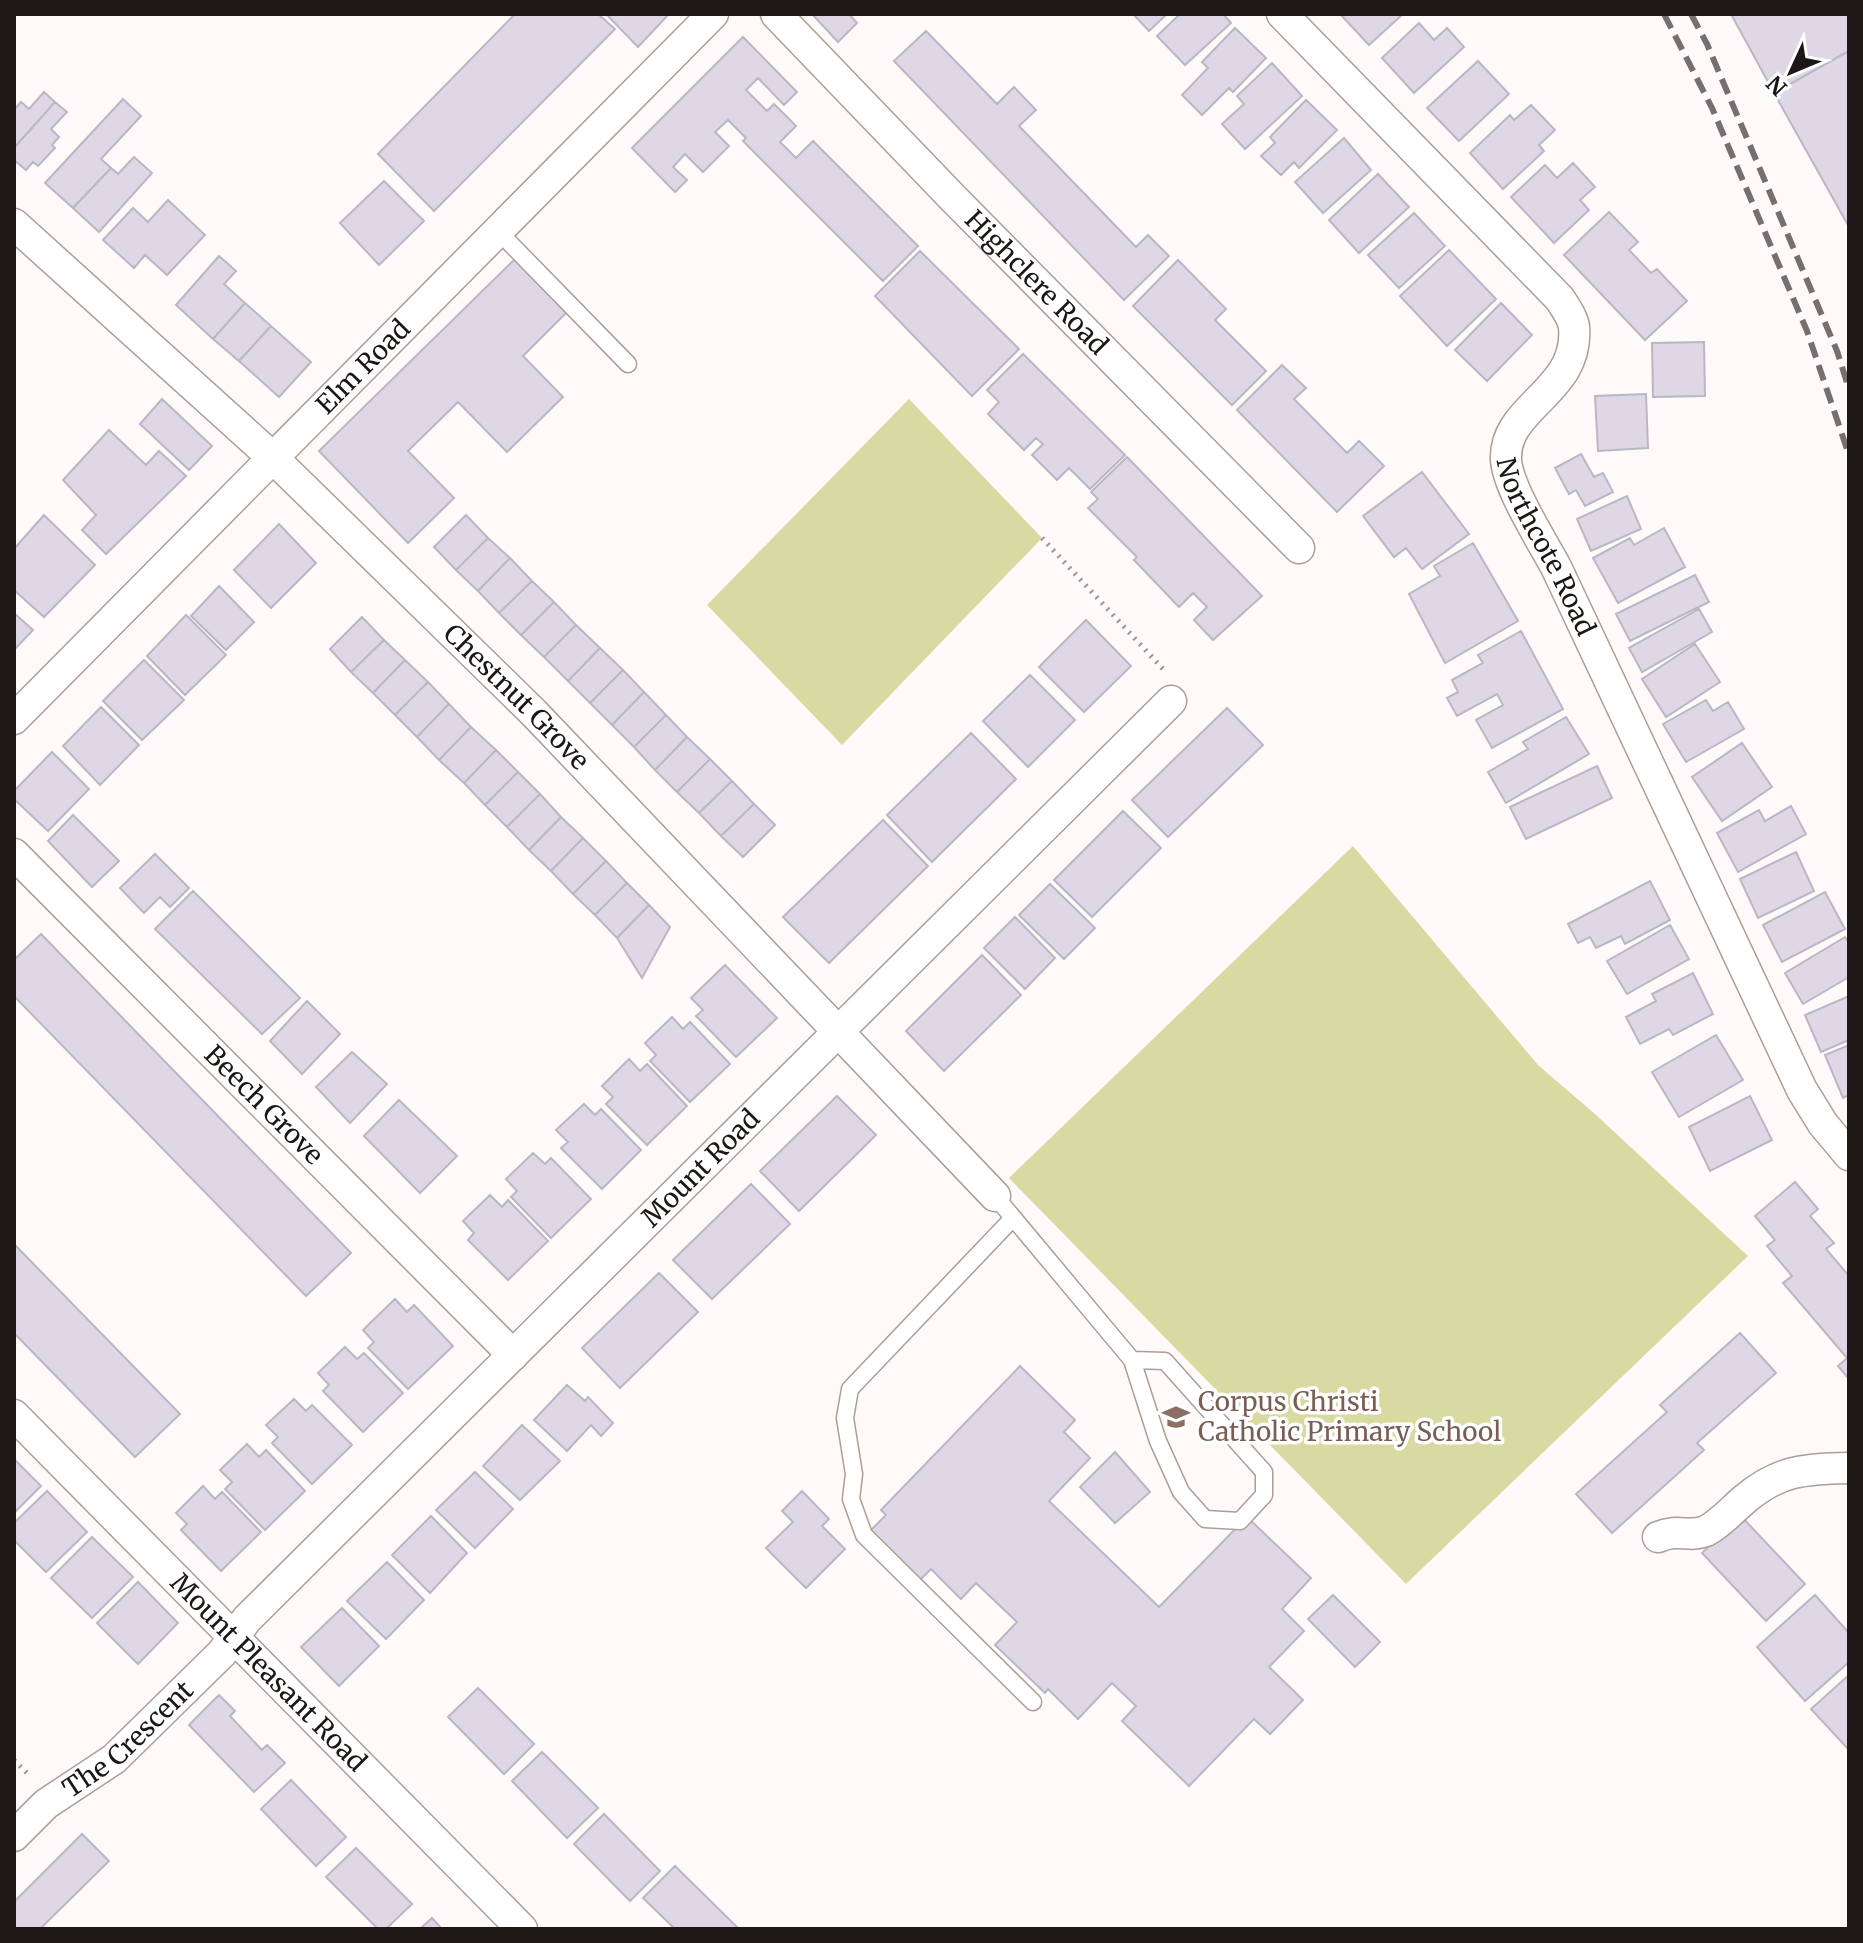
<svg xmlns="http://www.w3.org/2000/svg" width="1863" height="1943" viewBox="0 0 1863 1943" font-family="Merriweather,serif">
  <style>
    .green { fill: #d7daa1 }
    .building { fill: #ded8e6; stroke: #bbb6c3; stroke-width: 2 }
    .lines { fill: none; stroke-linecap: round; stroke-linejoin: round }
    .service-casing { stroke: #ac9e97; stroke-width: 19 }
    .minor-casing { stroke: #ac9e97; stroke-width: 33 }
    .path { stroke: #9c9796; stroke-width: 5; stroke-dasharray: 2 6; stroke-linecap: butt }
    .service { stroke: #fff; stroke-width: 16 }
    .minor { stroke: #fff; stroke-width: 30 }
    .rail { stroke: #75706e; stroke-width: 6; stroke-dasharray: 16 8; stroke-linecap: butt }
    .labels { text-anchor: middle; stroke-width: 7; stroke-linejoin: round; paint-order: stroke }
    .street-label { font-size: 26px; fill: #1c1715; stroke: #fff }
    .education-label { font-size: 26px; fill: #785e54; stroke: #fff; text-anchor: start }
  </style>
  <rect width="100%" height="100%" fill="#fefaf9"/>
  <!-- green -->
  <path class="green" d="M909 399 1042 538 842 745 707 605Z
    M1353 846 1538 1065 1595 1114 1748 1256 1406 1584 1009 1178Z"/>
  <!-- building -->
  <path class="building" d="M515 14H598L615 29 434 211 378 154Z
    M606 14H669L638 47Z
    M812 14H849L857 23 838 42Z
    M1133 14H1167L1149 31Z
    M1180 14H1223L1231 23 1185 65 1157 36Z
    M1340 14H1403L1369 45Z
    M1731 14H1849V51L1774 93Z
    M1419 23 1434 40 1447 28 1464 47 1414 93 1382 58Z
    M1235 28 1266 58 1233 92 1229 88 1202 115 1182 95 1208 68 1202 62Z
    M926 31 997 104 1014 87 1036 110 1019 126 1136 247 1148 235 1169 256 1124 300 894 61Z
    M743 37 797 92 784 105 758 78 746 90 767 111 774 104 796 126 780 142 796 158 813 141 918 246 883 281 743 141 746 138 728 120 715 132 729 146 703 172 685 154 673 167 687 180 675 192 632 148Z
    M1849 51V227L1774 93Z
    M1478 61 1509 94 1459 141 1427 108Z
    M1272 63 1302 96 1245 149 1222 124 1244 104 1237 96Z
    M44 92 55 102 14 148V110L21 102 29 109Z
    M123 99 141 116 101 159 111 168 73 208 45 183Z
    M1306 100 1337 130 1299 168 1294 162 1281 175 1261 156 1275 143 1270 137Z
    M55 102 67 112 51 129 59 137 52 145 55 148 38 166 33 162 26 170 14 160V148Z
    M1531 105 1555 130 1539 145 1544 151 1503 189 1470 153 1510 115 1514 120Z
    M1344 138 1371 170 1323 213 1295 182Z
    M134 157 152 173 99 232 73 208 111 168 118 174Z
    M1573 163 1595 187 1580 200 1589 210 1554 243 1511 197 1545 165 1557 178Z
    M1378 174 1409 207 1359 253 1329 220Z
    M384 181 424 221 379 265 340 223Z
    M168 200 205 235 167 275 145 255 134 268 103 240 133 208 148 222Z
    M1609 212 1638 242 1629 250 1651 273 1657 269 1687 301 1645 340 1564 255Z
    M1414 213 1445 246 1399 288 1368 255Z
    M1449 250 1496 299 1447 346 1400 296Z
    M920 251 1019 349 972 396 875 296Z
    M219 256 236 271 224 284 245 303 213 339 176 305Z
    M515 259 567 312 523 356 563 397 507 452 458 402 408 451 454 498 408 543 319 451Z
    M1178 260 1226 309 1215 320 1266 371 1232 405 1133 306Z
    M245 303 271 326 239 361 213 339Z
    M1501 303 1532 335 1487 381 1455 350Z
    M271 326 311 362 279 397 239 361Z
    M1704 342 1705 396 1653 397 1652 343Z
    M1023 354 1125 455 1090 489 1069 468 1057 480 1032 455 1043 444 1036 438 1024 450 988 414 999 402 987 390Z
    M1282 365 1306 388 1294 399 1347 453 1359 441 1384 466 1337 512 1237 410Z
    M1646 394 1648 448 1598 451 1595 396Z
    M162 399 212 446 189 470 140 424Z
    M109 430 146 465 159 451 186 476 106 554 82 530 96 515 63 480Z
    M1581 454 1594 477 1603 473 1613 492 1585 506 1576 490 1569 494 1555 468Z
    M1127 457 1262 596 1213 640 1194 620 1207 607 1193 593 1179 607 1134 560 1137 557 1088 508 1098 499 1091 492Z
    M1422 472 1469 534 1422 569 1406 548 1394 557 1363 516Z
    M1627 496 1641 529 1591 551 1577 519Z
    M44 515 95 565 44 617 14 590V549Z
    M466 515 488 538 456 570 434 547Z
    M279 524 316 563 271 608 234 570Z
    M1664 528 1685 567 1618 603 1593 558 1630 538 1634 545Z
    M488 538 510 558 478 591 456 570Z
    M1473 543 1518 621 1445 663 1409 594 1440 576 1434 566Z
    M510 558 532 581 499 613 478 591Z
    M1695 575 1709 602 1630 641 1616 614Z
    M532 581 554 602 521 635 499 613Z
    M219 586 254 622 226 650 191 616Z
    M554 602 576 625 544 657 521 635Z
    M1699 609 1712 632 1642 672 1629 648Z
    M14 613 33 630 14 650Z
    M186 615 226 655 185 695 147 656Z
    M362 617 384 640 351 672 330 649Z
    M1086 620 1131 666 1084 712 1039 667Z
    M576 625 600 648 568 681 544 657Z
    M1521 631 1563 709 1492 748 1476 720 1503 705 1497 694 1457 716 1447 698 1458 692 1452 680 1483 663 1478 655Z
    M384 640 405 660 373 693 351 672Z
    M1695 644 1720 682 1666 717 1642 679Z
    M600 648 623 670 590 703 568 681Z
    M144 660 184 700 142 740 103 701Z
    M405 660 428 682 395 715 373 693Z
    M623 670 644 692 612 725 590 703Z
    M1030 675 1075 720 1028 767 983 721Z
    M428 682 449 704 417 737 395 715Z
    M644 692 666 715 634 747 612 725Z
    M1706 700 1713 711 1728 702 1744 729 1686 762 1663 724Z
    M449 704 471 727 439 760 417 737Z
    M101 707 139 745 100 785 63 746Z
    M1227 708 1263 745 1168 837 1132 800Z
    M666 715 687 737 655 770 634 747Z
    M1566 717 1589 754 1506 803 1488 772 1528 749 1523 742Z
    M471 727 496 750 464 783 439 760Z
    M971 733 1016 779 932 862 887 815Z
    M687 737 710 759 677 792 655 770Z
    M1742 743 1772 787 1722 821 1692 777Z
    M496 750 518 772 485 805 464 783Z
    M52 752 89 789 48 831 14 799V791Z
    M710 759 732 781 699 813 677 792Z
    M1597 766 1612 798 1526 839 1510 807Z
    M518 772 540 794 507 827 485 805Z
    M732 781 754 804 721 836 699 813Z
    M540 794 561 817 529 850 507 827Z
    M754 804 775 825 743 857 721 836Z
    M1791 806 1806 834 1738 872 1717 833 1759 810 1765 821Z
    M1123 811 1161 848 1092 917 1054 880Z
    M73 815 119 861 92 887 48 841Z
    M561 817 583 838 551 871 529 850Z
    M883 820 928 866 829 963 783 917Z
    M583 838 606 861 573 894 551 871Z
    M1796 852 1814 891 1758 918 1740 879Z
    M155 854 189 888 170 907 160 897 144 913 120 888Z
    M606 861 627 883 595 915 573 894Z
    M1650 881 1670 920 1625 944 1621 936 1596 948 1590 937 1578 943 1568 924Z
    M627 883 649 905 617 938 595 915Z
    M1050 884 1095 928 1064 959 1019 915Z
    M193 891 300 998 262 1034 155 929Z
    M1825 892 1845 929 1782 962 1763 925Z
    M649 905 670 927 642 978 617 938Z
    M1015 917 1055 958 1025 989 984 948Z
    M1670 925 1689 959 1627 994 1607 961Z
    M41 934 351 1253 306 1296 14 996V960Z
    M1845 937 1849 943V977L1803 1004 1785 973Z
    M982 955 1021 995 944 1071 906 1031Z
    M725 965 777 1018 736 1057 696 1016 703 1010 691 998Z
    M1693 973 1713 1014 1673 1035 1669 1029 1640 1044 1626 1017 1656 1001 1652 994Z
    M1849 996V1040L1821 1052 1805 1015Z
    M307 1001 340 1034 302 1074 270 1041Z
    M672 1017 683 1029 690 1022 730 1064 690 1102 650 1061 656 1055 645 1043Z
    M1716 1035 1743 1080 1679 1117 1652 1072Z
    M1849 1045V1095L1843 1098 1825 1055Z
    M352 1052 387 1084 350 1123 316 1087Z
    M629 1059 640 1071 647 1064 687 1106 647 1145 606 1104 613 1097 602 1086Z
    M837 1096 876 1135 799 1211 760 1171Z
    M1750 1096 1772 1140 1710 1171 1689 1127Z
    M399 1100 457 1156 420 1193 364 1136Z
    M584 1104 595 1115 601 1109 641 1150 602 1189 561 1148 568 1142 556 1130Z
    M533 1153 545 1164 551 1158 591 1199 551 1238 511 1197 517 1191 506 1179Z
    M1795 1182 1818 1209 1810 1216 1834 1243 1826 1249 1849 1276V1379L1838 1366 1847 1358 1783 1283 1792 1276 1767 1246 1775 1240 1755 1216Z
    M751 1184 790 1224 712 1299 673 1260Z
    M490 1195 502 1207 508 1200 548 1241 508 1280 468 1240 474 1233 463 1221Z
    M14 1244 180 1414 135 1457 14 1333Z
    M659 1273 698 1312 620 1388 582 1348Z
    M395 1299 407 1312 414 1305 453 1346 408 1389 368 1348 374 1342 363 1330Z
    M1740 1333 1776 1373 1697 1443 1704 1450 1612 1533 1576 1494 1667 1412 1660 1405Z
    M345 1347 357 1359 364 1353 403 1393 363 1432 323 1391 329 1385 318 1373Z
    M1020 1366 1075 1420 1064 1432 1090 1458 1049 1501 1159 1607 1247 1517 1311 1578 1282 1609 1304 1631 1269 1667 1303 1700 1270 1734 1254 1719 1189 1786 1122 1721 1136 1706 1112 1683 1078 1719 1048 1689 1045 1693 995 1645 1017 1622 976 1583 961 1599 931 1569 920 1580 870 1531 886 1515 881 1510Z
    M567 1385 585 1401 588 1397 613 1423 601 1436 591 1425 567 1451 534 1420Z
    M294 1399 306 1411 312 1405 352 1445 312 1484 272 1443 278 1437 266 1425Z
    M522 1425 560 1461 520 1500 483 1466Z
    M247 1444 259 1457 266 1450 305 1491 265 1530 225 1489 232 1482 220 1470Z
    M1115 1452 1150 1492 1115 1523 1080 1487Z
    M14 1459 41 1486 14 1513Z
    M475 1472 513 1509 475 1548 436 1510Z
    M203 1486 215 1499 222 1492 261 1532 221 1571 181 1530 187 1524 176 1513Z
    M47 1491 87 1532 46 1572 14 1540V1523Z
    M802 1491 829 1519 822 1526 845 1549 806 1588 766 1548 793 1522 782 1511Z
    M431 1516 467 1553 430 1593 392 1555Z
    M1741 1516 1805 1584 1766 1621 1702 1553Z
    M92 1537 133 1577 92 1618 51 1578Z
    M387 1562 424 1600 386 1639 347 1601Z
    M138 1582 178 1623 138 1664 97 1623Z
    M1333 1595 1380 1642 1355 1667 1308 1619Z
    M1815 1595 1849 1633V1662L1805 1701 1757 1647Z
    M342 1608 379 1646 339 1686 301 1647Z
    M1849 1675V1750L1811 1709Z
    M478 1688 534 1744 504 1774 448 1717Z
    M219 1695 235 1711 230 1716 262 1750 267 1745 285 1763 254 1792 189 1725Z
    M542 1752 598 1808 567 1838 512 1781Z
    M291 1780 346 1837 316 1866 261 1809Z
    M604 1814 660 1871 630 1901 574 1844Z
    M82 1834 109 1861 40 1929H14V1902Z
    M356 1848 412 1904 386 1929H378L326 1877Z
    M675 1866 739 1929H675L643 1898Z
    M432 1918 442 1929H420Z"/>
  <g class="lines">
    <!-- service casing -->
    <g class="service-casing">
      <path id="service" d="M497 230 628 364
        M995 1196 1132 1360 1158 1441 1181 1492 1205 1519 1240 1521 1264 1495V1472L1165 1361 1132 1360
        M1013 1218 850 1389 845 1418 854 1474 851 1499 864 1535 1033 1702"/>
    </g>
    <!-- minor casing -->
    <g class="minor-casing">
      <g id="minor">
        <path id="s1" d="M776 14 951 196 1299 548"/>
        <path id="s2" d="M1282 14 1560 299C1565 307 1573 318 1574 327 1580 392 1503 406 1506 460 1508 488 1542 541 1556 567L1802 1090 1823 1124 1849 1155"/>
        <path id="s3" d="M14 224 272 457 534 713 995 1196"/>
        <path id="s4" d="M14 719 713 14"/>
        <path id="s5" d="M14 854 513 1355"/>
        <path id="s6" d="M14 1415 522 1929"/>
        <path d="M1658 1537C1679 1528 1689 1538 1706 1531 1720 1524 1733 1509 1745 1499 1779 1470 1805 1469 1849 1468"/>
        <path id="s7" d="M14 1836 46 1804 114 1759 222 1653 247 1619 1171 701"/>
      </g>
    </g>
    <!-- path -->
    <path class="path" d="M1042 538 1163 669
      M14 1760 30 1776"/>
    <!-- service -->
    <use href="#service" class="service"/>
    <!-- minor -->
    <use href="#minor" class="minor"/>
    <!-- rail -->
    <path class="rail" d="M1664 14 1712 108 1807 331 1849 455
      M1691 14 1707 44 1837 351 1849 389"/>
  </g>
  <!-- icons -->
  <defs>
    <g id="school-bare" transform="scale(2.16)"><path d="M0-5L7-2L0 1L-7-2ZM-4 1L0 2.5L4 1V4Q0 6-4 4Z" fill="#8d6e63" stroke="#fff" stroke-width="2.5" paint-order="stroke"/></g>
  </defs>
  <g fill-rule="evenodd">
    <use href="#school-bare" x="1176" y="1417"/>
  </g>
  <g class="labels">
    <!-- street labels -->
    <g class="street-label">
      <text dy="9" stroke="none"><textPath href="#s1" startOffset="374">Highclere Road</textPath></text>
      <text dy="9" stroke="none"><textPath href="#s4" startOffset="496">Elm Road</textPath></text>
      <text dy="9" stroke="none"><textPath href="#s2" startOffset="680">Northcote Road</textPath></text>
      <text dy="9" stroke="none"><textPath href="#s3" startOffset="690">Chestnut Grove</textPath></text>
      <text dy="9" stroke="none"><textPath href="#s5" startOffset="354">Beech Grove</textPath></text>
      <text dy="9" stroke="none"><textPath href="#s7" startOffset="960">Mount Road</textPath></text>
      <text dy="9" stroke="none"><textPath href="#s6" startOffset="362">Mount Pleasant Road</textPath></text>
      <text dy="9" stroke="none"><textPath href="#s7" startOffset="150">The Crescent</textPath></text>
    </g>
    <!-- education labels -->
    <g class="education-label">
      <text x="1198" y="1411">Corpus Christi<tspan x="1198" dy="30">Catholic Primary School</tspan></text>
    </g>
  </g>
  <!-- border -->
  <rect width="1863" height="1943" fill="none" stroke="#1c1715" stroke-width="32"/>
  <!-- north arrow -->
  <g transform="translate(1791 72) rotate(226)" stroke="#ffffff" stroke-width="6" paint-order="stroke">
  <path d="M0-6L14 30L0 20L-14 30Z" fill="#1c1715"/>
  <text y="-12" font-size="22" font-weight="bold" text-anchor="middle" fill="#1c1715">N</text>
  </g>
</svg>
